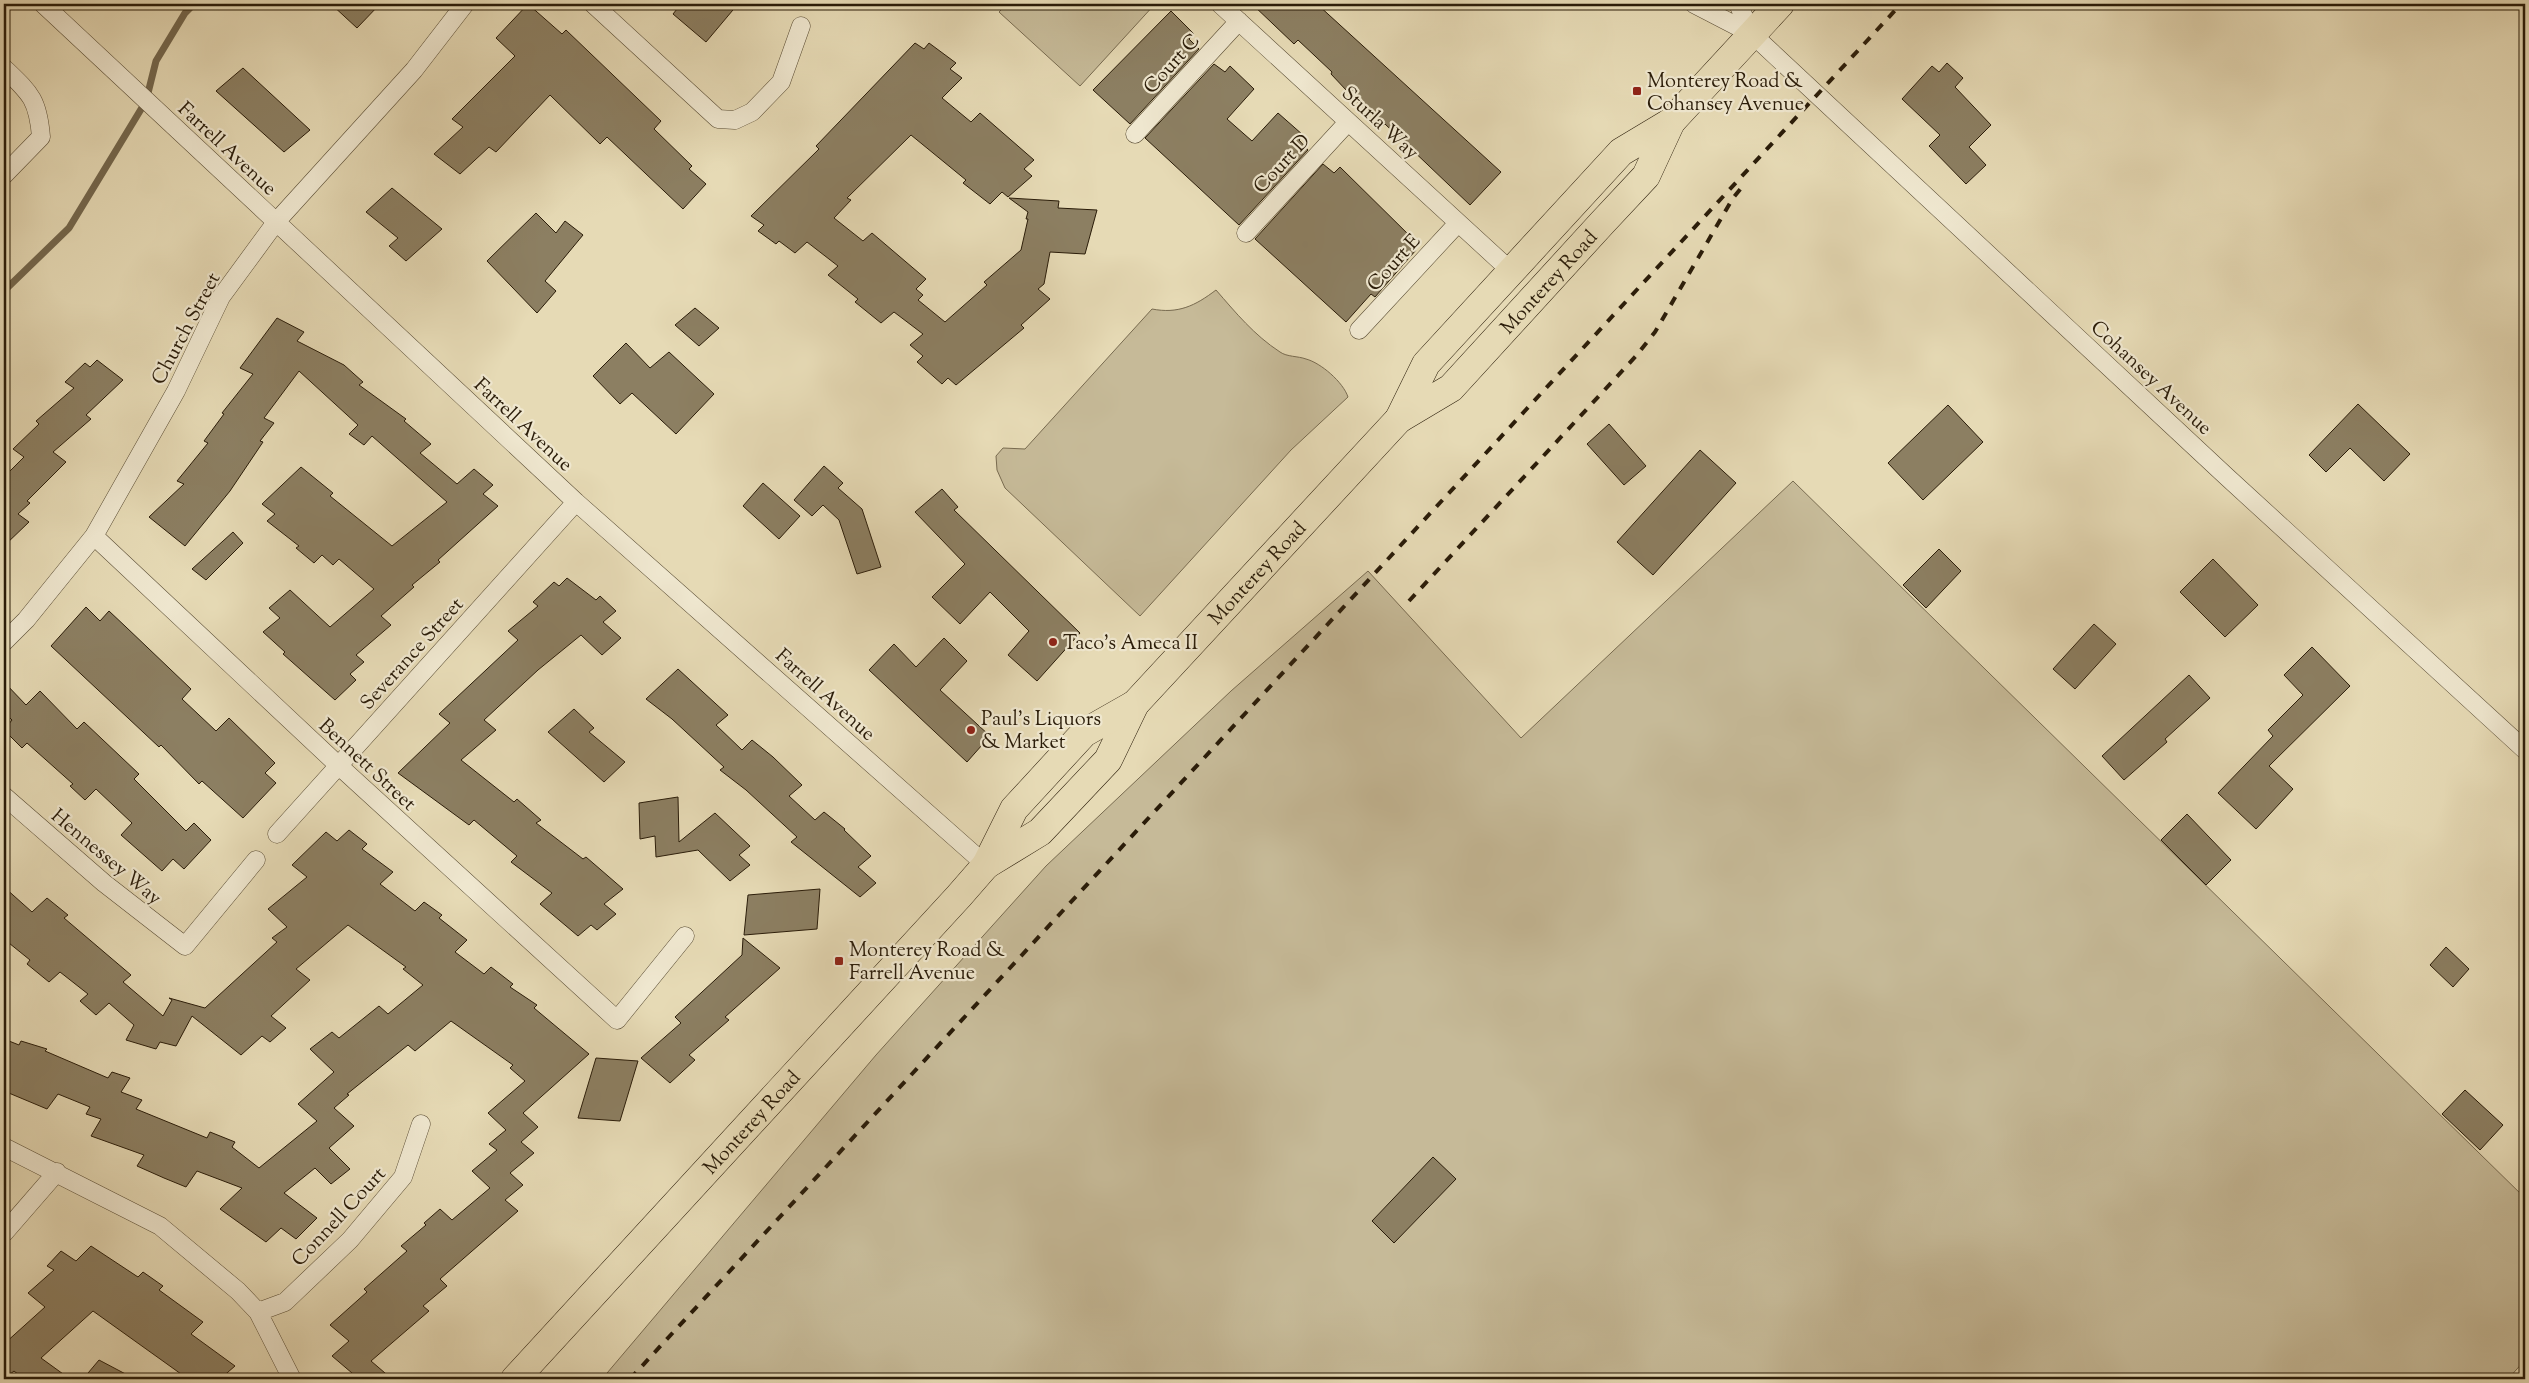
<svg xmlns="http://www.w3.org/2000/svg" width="2529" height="1383" viewBox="0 0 2529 1383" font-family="'Sorts Mill Goudy',serif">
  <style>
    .green { fill: #c6ba98; stroke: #786b50 }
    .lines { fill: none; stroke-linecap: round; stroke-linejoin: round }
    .stream { stroke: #74674d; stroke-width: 7 }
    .building { fill: #8c7f62; stroke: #2a1c09 }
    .minor-casing { stroke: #594c34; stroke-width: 19 }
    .primary-casing { stroke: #2a1c09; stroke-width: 29 }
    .minor { stroke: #efe7cf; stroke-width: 18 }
    .primary { stroke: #e6dab5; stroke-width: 28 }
    .rail { stroke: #2a1c09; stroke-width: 4; stroke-dasharray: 9 9; stroke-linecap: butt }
    .poi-dot { fill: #8f2418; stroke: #efe7cf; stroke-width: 2 }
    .labels { text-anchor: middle; stroke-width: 4.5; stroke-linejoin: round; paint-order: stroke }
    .street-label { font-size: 20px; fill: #2a1c09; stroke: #efe7cf }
    .poi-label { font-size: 20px; fill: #2a1c09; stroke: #efe7cf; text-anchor: start }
  </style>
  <rect width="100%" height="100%" fill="#e6dab5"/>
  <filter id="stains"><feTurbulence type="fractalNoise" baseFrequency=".004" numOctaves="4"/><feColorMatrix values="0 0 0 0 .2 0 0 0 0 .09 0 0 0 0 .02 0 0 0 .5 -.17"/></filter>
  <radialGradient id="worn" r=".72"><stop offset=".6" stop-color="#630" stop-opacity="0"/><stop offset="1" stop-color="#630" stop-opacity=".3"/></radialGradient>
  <!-- green -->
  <path class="green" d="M1007 4H1155L1080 86 999 12Z
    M1216 290C1236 313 1254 335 1280 352 1287 357 1298 356 1306 359 1321 363 1343 382 1348 397L1291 450 1140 616 1005 488 997 470 996 456 1003 448 1025 449 1152 309C1178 314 1195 306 1216 290Z
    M1793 481 2525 1198V1360L2508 1379H602L876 1055 1046 866 1231 691 1368 571 1521 738Z"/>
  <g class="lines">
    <!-- stream -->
    <path class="stream" d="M4 291 69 228 146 101 156 61 185 13 194 4"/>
  </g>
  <!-- building -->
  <path class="building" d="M331 4H380L357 28Z
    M528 4 562 34 566 30 661 121 654 129 692 166 689 169 706 184 683 209 607 137 600 144 550 95 496 152 489 147 460 174 434 154 463 127 452 119 515 56 496 38Z
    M681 4H738L706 42 673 14Z
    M1252 4H1317L1501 172 1470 205 1385 124 1383 126 1363 108 1331 74 1332 72 1298 40 1294 44Z
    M1171 11 1194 34 1189 39 1199 49 1130 124 1093 90Z
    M915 43 924 49 929 43 956 63 950 69 962 78 942 98 971 122 980 113 1034 160 1024 169 1032 176 1008 197 1002 192 990 204 963 183 966 180 911 135 847 198 851 200 834 218 863 241 872 233 926 279 916 289 923 295 918 300 945 322 987 285 984 282 1021 250 1028 219H1026L1028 212 1009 198 1059 201 1058 208 1097 210 1085 254 1050 252 1044 284 1038 289 1050 299 1021 325 1024 328 956 385 948 378 942 384 917 362 923 356 910 345 923 334 894 312 881 323 855 302 858 299 828 275 838 266 807 242 795 253 779 241 776 244 758 231 764 225 751 216 819 149 816 146Z
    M1947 63 1963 78 1955 87 1991 125 1969 147 1986 165 1966 184 1929 146 1940 135 1902 99 1932 66 1939 72Z
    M1214 64 1225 72 1230 66 1254 89 1227 119 1252 141 1278 113 1303 135 1299 140 1308 150 1239 225 1145 138Z
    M243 68 310 130 284 152 216 91Z
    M1323 164 1334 173 1340 167 1412 238 1408 242 1416 250 1375 297 1371 294 1346 322 1255 239Z
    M392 188 442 229 406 261 389 246 398 238 366 212Z
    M536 213 556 233 565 221 583 235 545 281 556 291 537 313 487 261Z
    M695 308 719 328 699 346 675 325Z
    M277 318 304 332 297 341 344 365 363 382 359 385 406 419 404 421 431 444 420 453 457 484 474 469 493 485 483 494 498 506 438 560 440 562 412 585 414 587 381 616 391 625 356 655 364 662 350 674 356 680 335 700 283 654 285 652 263 632 280 618 269 608 290 590 330 627 374 589 339 559 333 565 322 555 314 563 296 548 299 546 267 521 275 514 262 504 301 467 333 493 330 496 392 546 447 502 372 436 364 445 349 434 358 425 299 371 264 418 274 423 260 441 263 442 230 491 185 546 149 517 184 484 177 481 208 443 204 441 224 414 222 413 253 374 240 368Z
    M626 343 650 368 669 352 714 394 676 434 632 393 620 404 593 376Z
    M97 360 123 380 86 415 91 419 53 452 66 462 27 501 30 503 18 514 29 522 4 546V477L24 457 13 449 39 424 36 421 74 388 65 382 85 363 90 367Z
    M2358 404 2410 454 2384 481 2350 448 2326 472 2309 455Z
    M1948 405 1983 442 1923 500 1888 463Z
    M1609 424 1646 466 1624 485 1587 444Z
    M1700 450 1736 483 1653 575 1617 542Z
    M824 466 843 483 838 488 862 509 881 567 857 574 839 520 823 505 812 516 794 500Z
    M763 483 800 516 779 539 743 506Z
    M942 489 958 507 954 510 1080 633 1037 681 1008 655 1029 631 990 592 960 624 932 597 965 564 915 512Z
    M233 532 243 543 206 580 192 569Z
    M1939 549 1961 571 1926 608 1903 585Z
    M2213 559 2258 605 2225 637 2180 592Z
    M567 578 596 600 600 596 616 611 603 622 621 638 602 655 581 635 538 670 484 720 496 730 461 760 514 802 517 799 541 820 536 823 583 859 586 857 623 889 604 904 616 914 597 930 591 925 578 936 540 904 552 893 511 862 517 856 474 820 469 825 398 773 450 723 439 714 518 640 508 631 538 606 533 602 554 582 559 586Z
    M86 607 100 621 109 611 126 627 191 689 182 699 216 731 229 718 275 763 265 773 276 783 243 818 202 781 199 784 161 745 159 747 51 646Z
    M2094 624 2116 644 2075 689 2053 669Z
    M944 638 967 661 940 690 990 736 967 762 869 670 894 644 916 667Z
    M2312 647 2350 686 2269 766 2293 789 2256 829 2218 793 2273 736 2268 730 2303 695 2284 675Z
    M678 669 728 715 716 725 742 750 752 740 773 757 802 785 789 796 815 820 824 812 845 829 844 830 871 856 858 867 876 883 860 897 791 842 797 837 746 790 720 770 724 767 672 719 646 699Z
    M2189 675 2210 698 2165 739 2167 742 2124 780 2102 756Z
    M4 682 26 705 40 691 77 729 84 722 139 774 134 779 186 831 194 823 211 840 184 869 173 859 162 871 121 835 132 823 96 789 85 800 70 786 73 784 27 743 22 748 4 730 12 720 4 712Z
    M574 709 594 728 589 732 625 762 604 782 548 732Z
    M678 797 679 842 715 813 750 846 739 855 750 865 730 881 698 850 656 857 655 836 640 839 639 803Z
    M2187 814 2231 860 2206 885 2161 840Z
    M349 830 367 844 362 849 393 872 380 884 415 911 424 902 442 915 439 918 467 940 455 952 484 974 491 967 513 984 510 987 537 1005 534 1008 589 1054 523 1113 538 1127 521 1142 534 1153 510 1173 523 1185 505 1200 518 1211 440 1279 447 1286 423 1306 429 1311 371 1361 392 1379H359L332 1356 349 1341 330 1325 367 1292 364 1289 407 1251 401 1246 426 1225 424 1223 440 1209 452 1220 490 1188 472 1171 497 1150 489 1144 506 1130 488 1113 525 1081 510 1068 513 1065 451 1021 415 1051 408 1045 347 1094 349 1095 334 1108 354 1126 329 1148 350 1169 331 1184 315 1168 284 1193 317 1218 296 1239 281 1228 266 1242 220 1209 242 1188 197 1171 186 1187 164 1178 137 1166 144 1155 91 1136 101 1119 86 1114 90 1107 58 1094 47 1109 4 1091V1039L19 1045 21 1041 47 1049 45 1051 108 1078 112 1072 130 1078 121 1092 142 1100 136 1109 207 1138 210 1132 235 1142 232 1147 259 1168 317 1121 298 1104 334 1072 310 1049 332 1032 339 1038 379 1006 388 1014 423 985 403 969 406 967 348 925 296 969 310 980 271 1016 286 1028 270 1042 262 1036 241 1055 192 1016 176 1046 160 1042 156 1049 126 1040 134 1025 109 1003 96 1015 80 1001 88 994 60 972 49 982 27 964 30 960 4 939V887L32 912 47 898 68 915 64 918 131 975 123 982 163 1016 172 1000 169 998 205 1008 277 942 272 938 287 927 268 909 307 877 292 865 326 832 337 841Z
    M820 889 817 929 744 935 748 895Z
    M743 938 780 968 725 1017 729 1020 689 1055 695 1060 670 1083 641 1058 681 1023 675 1017 742 955Z
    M2446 947 2469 969 2453 987 2430 965Z
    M596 1058 638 1061 620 1121 578 1118Z
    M2465 1090 2503 1125 2480 1150 2442 1114Z
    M1433 1157 1456 1179 1394 1243 1372 1221Z
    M91 1246 138 1277 143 1272 163 1286 159 1290 203 1322 191 1334 235 1366 220 1379H188L93 1311 41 1358 70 1379H24L14 1371 4 1379V1344L45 1307 28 1293 54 1270 47 1266 61 1251 76 1261Z
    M99 1360 135 1379H83Z"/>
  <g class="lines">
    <!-- minor casing -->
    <g class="minor-casing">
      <path id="minor" d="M43 4 576 502 986 865
        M593 4 718 119 735 120 752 112 781 82 801 26
        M1220 4 1512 272
        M1694 4 1752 34 2227 477 2525 750
        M1738 4 1752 34
        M4 68C30 93 38 99 41 137L4 175
        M1135 134 1239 21
        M1246 233 1348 122
        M1359 330 1458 223
        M94 536 338 765 617 1020 685 936
        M4 642 26 620 94 536 176 391 221 297 276 222 414 70 465 4
        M4 796 104 883 185 946 256 860
        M277 834 576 502
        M4 1147 160 1226 238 1291 258 1312 292 1379
        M4 1233 57 1172
        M258 1312 285 1302 350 1240 403 1177 421 1124"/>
    </g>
    <!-- primary casing -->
    <g class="primary-casing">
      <g id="primary">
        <path d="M1399 419 1426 364 1621 152 1671 122 1780 4"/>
        <path d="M986 865 1040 832 1108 760 1135 704"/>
        <path id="s1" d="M515 1379 959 896 986 865 1014 809 1084 733 1135 704 1399 419 1451 388 1602 223 1646 176 1671 122"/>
      </g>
    </g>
    <!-- minor -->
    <use href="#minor" class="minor"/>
    <!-- primary -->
    <use href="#primary" class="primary"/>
    <!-- rail -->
    <path class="rail" d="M1409 601 1636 356 1655 332 1733 198 1742 187
      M630 1379 1901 4"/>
  </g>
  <!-- markers -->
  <g class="poi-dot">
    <rect x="1632" y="86" width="10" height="10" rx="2.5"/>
    <circle cx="1053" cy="642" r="5"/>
    <circle cx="971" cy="730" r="5"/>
    <rect x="834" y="956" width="10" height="10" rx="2.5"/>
  </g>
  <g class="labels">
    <!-- street labels -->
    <g class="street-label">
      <text transform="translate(1171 63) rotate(-48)" y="7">Court C</text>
      <text transform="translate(1381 122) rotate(43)" y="7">Sturla Way</text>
      <text transform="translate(228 148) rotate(43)" y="7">Farrell Avenue</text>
      <text transform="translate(1281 163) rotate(-47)" y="7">Court D</text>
      <text transform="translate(1393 262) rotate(-48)" y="7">Court E</text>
      <text dy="7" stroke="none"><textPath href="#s1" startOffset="1515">Monterey Road</textPath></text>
      <text transform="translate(185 328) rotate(-62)" y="7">Church Street</text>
      <text transform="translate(2152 377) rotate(43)" y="7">Cohansey Avenue</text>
      <text transform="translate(524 424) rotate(43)" y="7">Farrell Avenue</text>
      <text dy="7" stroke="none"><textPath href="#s1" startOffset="1101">Monterey Road</textPath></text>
      <text transform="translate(411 653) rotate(-48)" y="7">Severance Street</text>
      <text transform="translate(826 694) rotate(42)" y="7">Farrell Avenue</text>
      <text transform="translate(368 764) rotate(43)" y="7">Bennett Street</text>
      <text transform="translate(107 856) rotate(40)" y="7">Hennessey Way</text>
      <text dy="7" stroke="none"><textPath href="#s1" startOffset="349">Monterey Road</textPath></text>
      <text transform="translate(338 1216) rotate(-47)" y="7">Connell Court</text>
    </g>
    <!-- poi labels -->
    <g class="poi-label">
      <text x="1647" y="87">Monterey Road &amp;<tspan x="1647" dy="23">Cohansey Avenue</tspan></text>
      <text x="1063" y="649">Taco's Ameca II</text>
      <text x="981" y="725">Paul's Liquors<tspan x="981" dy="23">&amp; Market</tspan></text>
      <text x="849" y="956">Monterey Road &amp;<tspan x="849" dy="23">Farrell Avenue</tspan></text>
    </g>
  </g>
  <!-- margin -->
  <rect width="2529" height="1383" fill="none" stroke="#e6dab5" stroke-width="20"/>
  <rect x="5" y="5" width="2519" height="1373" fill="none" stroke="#2a1c09" stroke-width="2.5"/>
  <rect x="10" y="10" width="2509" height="1363" fill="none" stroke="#2a1c09"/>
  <rect width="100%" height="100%" filter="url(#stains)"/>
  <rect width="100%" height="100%" fill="url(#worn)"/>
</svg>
